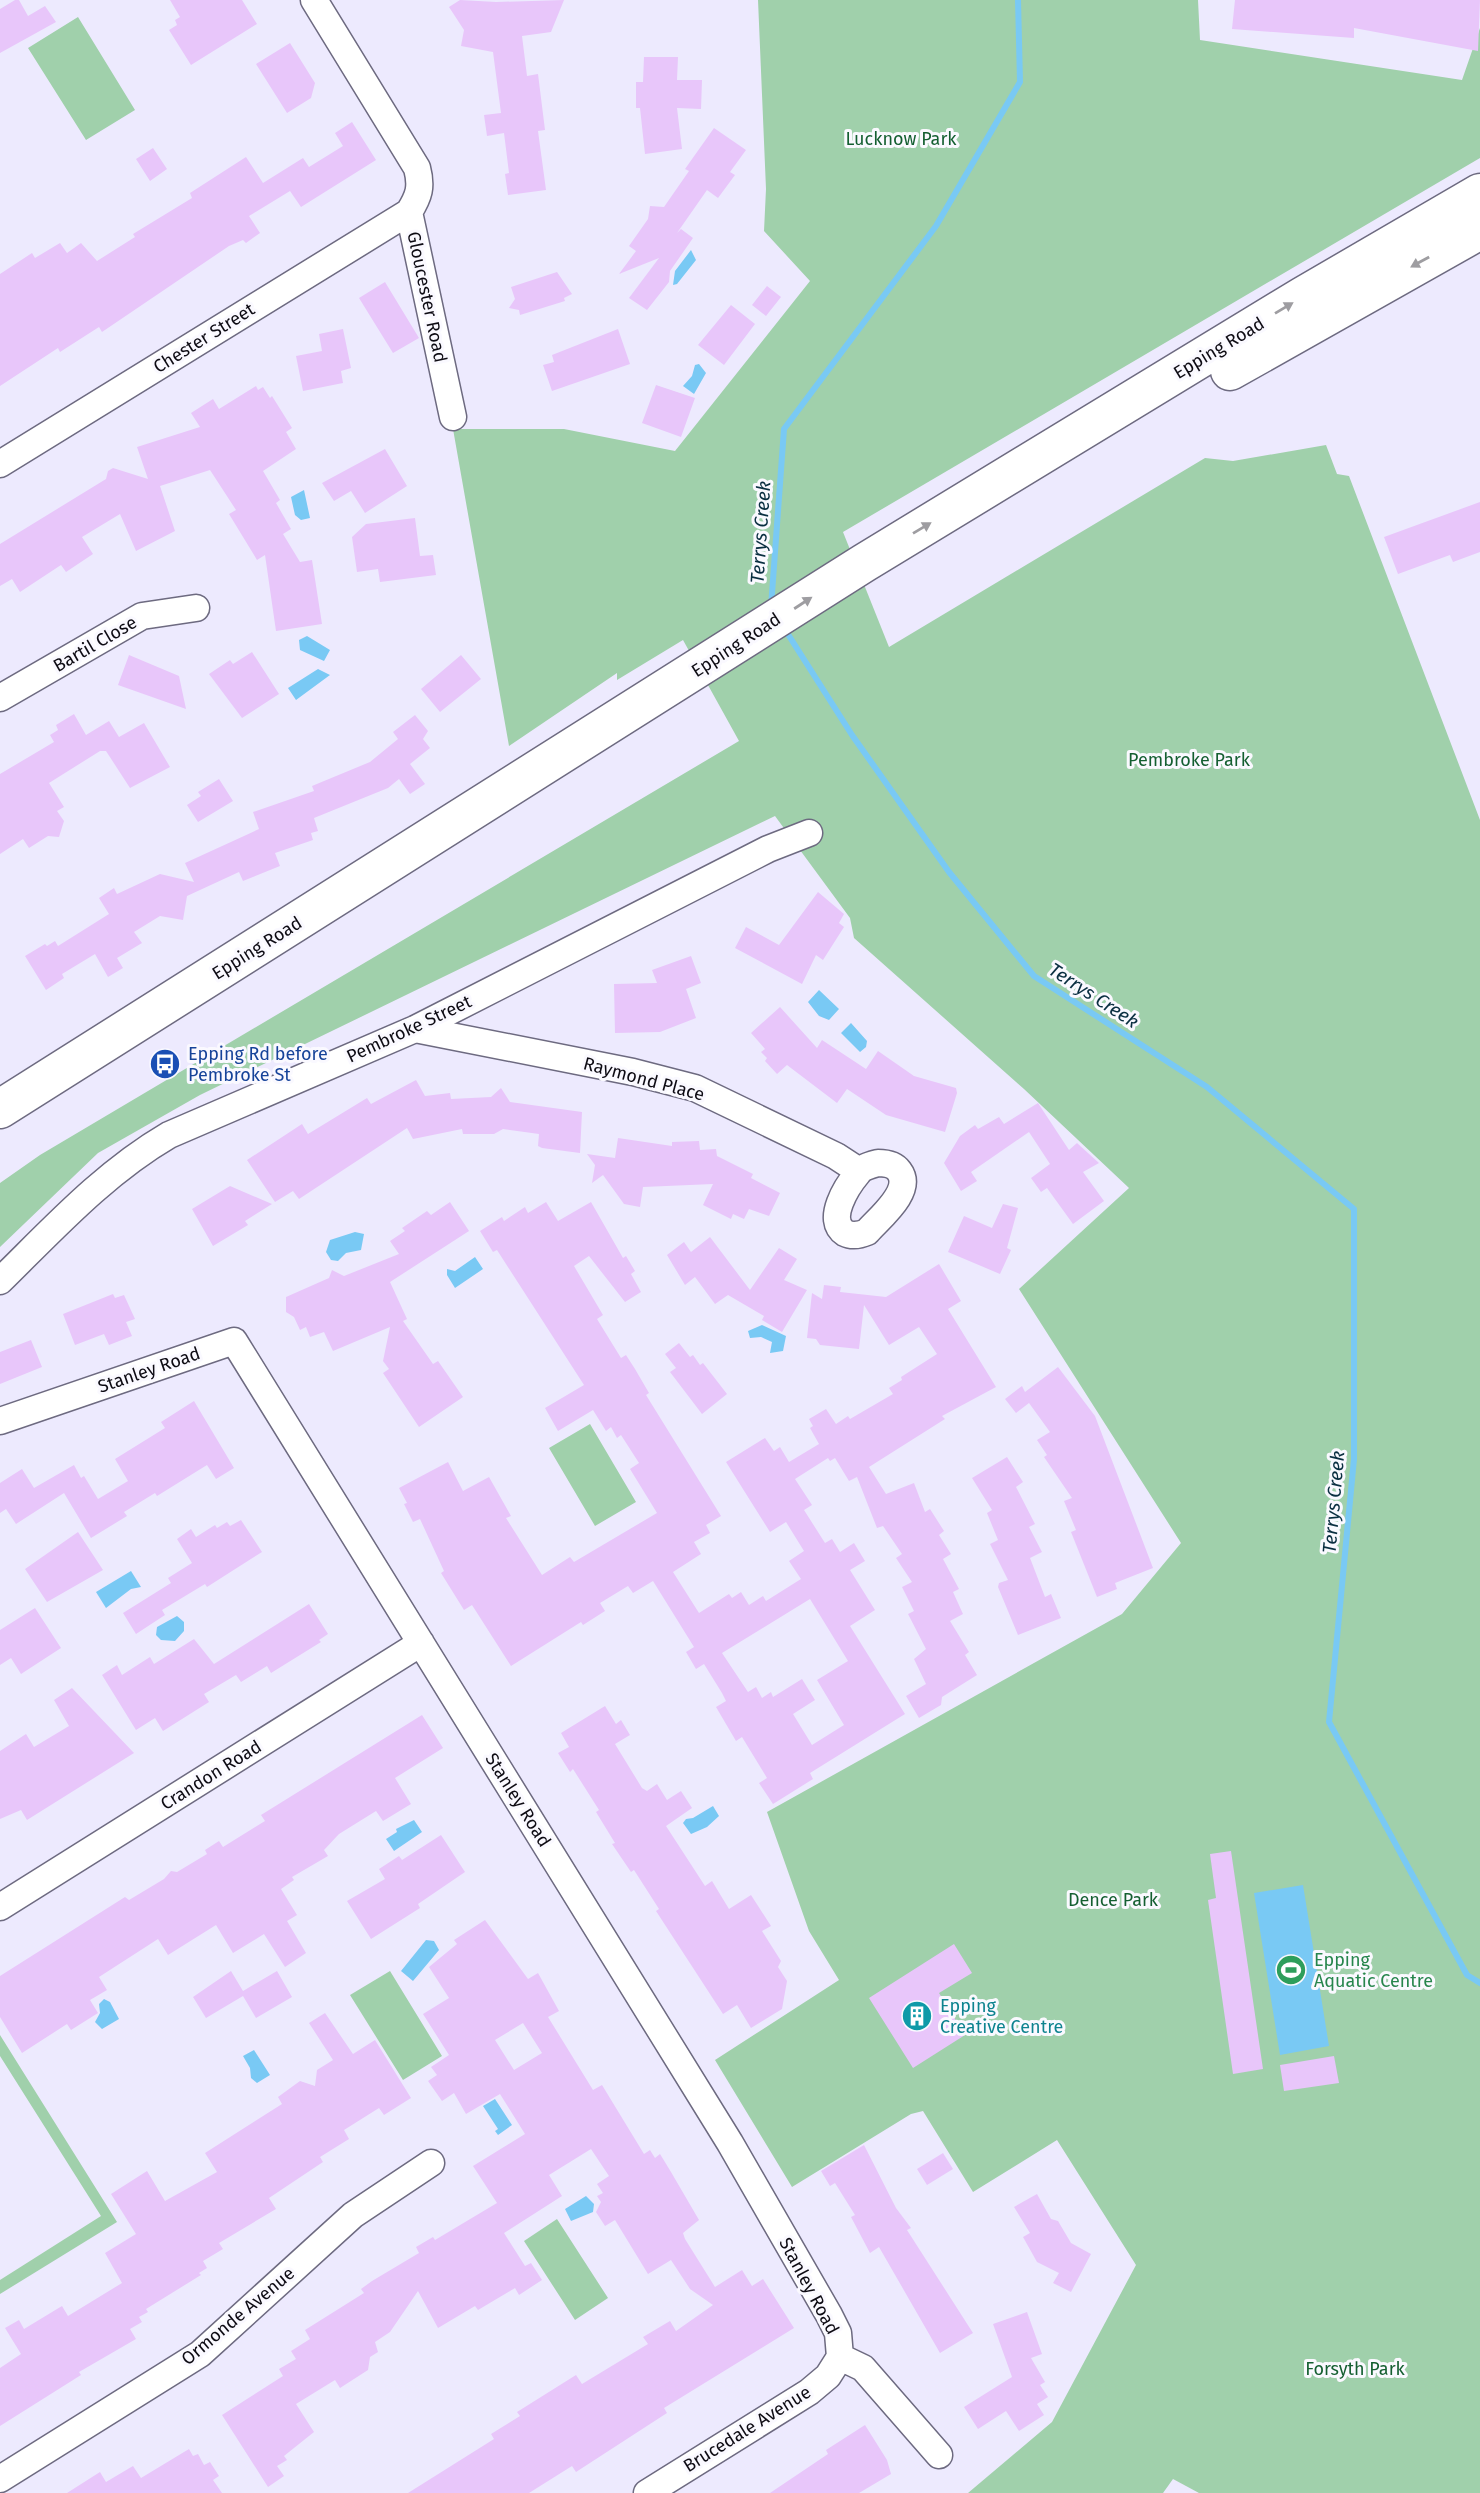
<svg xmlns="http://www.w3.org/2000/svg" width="1480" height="2493" viewBox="0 0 1480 2493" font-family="'Fira Sans',sans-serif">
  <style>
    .green { fill: #a0d0ab }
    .water { fill: #79c9f4 }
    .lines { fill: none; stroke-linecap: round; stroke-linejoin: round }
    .stream { stroke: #79c9f4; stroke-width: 6 }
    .building { fill: #e8c6fa; fill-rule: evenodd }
    .minor-casing { stroke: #6d6a80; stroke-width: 29 }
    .primary-casing { stroke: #6d6a80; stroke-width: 41 }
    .minor { stroke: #fff; stroke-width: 26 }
    .primary { stroke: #fff; stroke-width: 38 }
    .oneway { fill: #9e9da1 }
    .labels { text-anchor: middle; stroke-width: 6; stroke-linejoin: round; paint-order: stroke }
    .park-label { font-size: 18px; fill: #145f31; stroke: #faf9ff }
    .street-label { font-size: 18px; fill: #0d0b13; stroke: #faf9ff }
    .transit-label { font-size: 18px; fill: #164399; stroke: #faf9ff; text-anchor: start }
    .leisure-label { font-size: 18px; fill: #27864d; stroke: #faf9ff; text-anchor: start }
    .culture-label { font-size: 18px; fill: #0d838f; stroke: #faf9ff; text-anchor: start }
    .water-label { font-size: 19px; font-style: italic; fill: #0a2f41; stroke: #faf9ff }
  </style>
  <rect width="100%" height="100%" fill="#edeafe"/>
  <!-- green -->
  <path class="green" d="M758 0H1198L1200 40 1462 80 1480 28V158L843 532 889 647 1205 458 1233 461 1326 445 1337 474 1349 476 1480 820V2493H1199L1173 2479 1163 2493H968L1052 2422 1136 2265 1057 2140 973 2192 923 2111 911 2114 792 2187 715 2060 839 1980 809 1931 767 1812 1122 1614 1181 1543 1019 1289 1129 1188 1024 1089 854 938 850 918 775 816 200 1095 98 1153 0 1247V1183L40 1155 739 741 683 640 617 680V673L509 746 453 429H564L675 451 810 281 764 231 766 189Z
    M78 17 135 110 86 140 28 48Z
    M590 1424 636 1502 595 1526 549 1448Z
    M390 1971 442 2056 403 2080 350 1995Z
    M0 2035 117 2222 0 2294V2280L101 2216 0 2056Z
    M557 2219 608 2298 575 2320 524 2241Z"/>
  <!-- water -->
  <path class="water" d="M691 250 696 260 677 284 673 285 675 271Z
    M699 364 706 373 694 394 683 386 692 376 695 365Z
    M304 490 310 518 301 520 295 515 291 497Z
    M307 636 330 650 324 661 300 650 299 640Z
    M318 669 330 675 296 700 288 688Z
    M819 990 839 1009 829 1020 819 1016 808 1002Z
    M851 1023 867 1041 866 1047 860 1052 841 1033Z
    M355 1232 364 1234 361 1250 346 1253 338 1261 331 1260 326 1252 330 1240Z
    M475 1257 483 1269 455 1288 447 1275V1269L455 1271Z
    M762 1325 786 1336 783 1351 770 1353 772 1342 761 1337 750 1338 748 1331Z
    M131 1571 141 1587 131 1589 106 1608 96 1592Z
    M177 1616 184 1622V1631L175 1641 161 1640 156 1635 157 1627Z
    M713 1806 719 1816 707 1827 691 1834 683 1823 686 1819 693 1818Z
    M414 1820 422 1832 394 1851 386 1839 397 1832 396 1829Z
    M1303 1885 1329 2046 1280 2055 1254 1893Z
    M426 1940 434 1941 439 1950 413 1981 401 1971Z
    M104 1999 110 2002 119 2019 102 2029 95 2022 100 2013 99 2004Z
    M254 2050 270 2075 257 2083 251 2078 250 2068 243 2056Z
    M495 2099 512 2125 498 2135 495 2131 498 2129 483 2106Z
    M586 2196 594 2204 593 2212 571 2221 565 2209Z"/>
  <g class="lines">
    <!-- stream -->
    <path class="stream" d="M771 607 784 429 936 226 1020 82 1018 0
      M784 628 852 735 949 872 1034 976 1207 1087 1354 1209V1459L1329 1722 1467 1975 1480 1983"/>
  </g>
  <!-- building -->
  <path class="building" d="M15 0H19L28 16 45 6 56 22 0 53V9Z
    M170 0H242L257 24 191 65 169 30 177 25 175 20 180 17Z
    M460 0 496 2 564 0 551 32 522 36 527 76 538 74 545 130 538 131 546 190 508 195 505 174 509 173 504 133 487 136 484 115 501 113 493 52 461 46 464 30 449 7Z
    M1235 0H1480L1478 51 1354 28V38L1232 29Z
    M290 43 315 83 311 98 287 113 256 64Z
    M644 57H678L677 80H702L701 109 677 108 682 149 645 154 640 108H636V82H643Z
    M352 122 376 160 301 207 290 191 249 216 260 233 246 243 243 240 229 246 102 332 99 327 60 352 58 348 0 386V274L32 253 35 258 60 243 67 253 81 243 97 261 135 237 133 234 192 198 190 193 246 157 263 183 303 158 309 167 343 146 335 133Z
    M714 128 746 150 730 172 735 175 718 198 707 190 677 233 681 229 693 238 670 271 669 282 647 310 629 298 659 258 619 274 636 251 629 246 648 219 650 206 664 207 689 171 685 169Z
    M153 148 167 169 150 181 136 159Z
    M557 272 572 294 564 298 565 301 520 315 519 310 509 308 515 299 511 287Z
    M385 282 419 338 393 353 359 298Z
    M767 286 781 297 766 316 752 305Z
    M731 305 755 324 724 365 698 345Z
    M343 329 351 368 341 371 343 383 303 391 296 356 322 351 319 334Z
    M618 329 630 364 552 391 543 365 554 362 552 355Z
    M656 385 695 398 681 437 642 423Z
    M256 386 258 390 263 387 270 398 272 396 292 428 286 432 296 449 263 471 280 500 276 503 291 529 283 534 300 562 312 560 322 624 276 631 265 555 257 560 229 514 236 510 210 470 160 486 175 531 136 551 120 514 82 537 93 554 66 572 61 565 20 592 12 579 0 586V544L106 479 108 471 113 468 148 479 137 447 200 427 191 413 213 399 219 409Z
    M385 449 407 486 365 513 351 491 334 501 322 483Z
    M1480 502V552L1453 562 1450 555 1398 574 1384 537Z
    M415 518 420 556 433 555 436 575 380 582 378 569 357 572 352 537 366 524Z
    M252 652 279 694 242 718 209 674 230 660 233 664Z
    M129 655 179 676 186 709 118 685Z
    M461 655 481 679 440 712 421 689Z
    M74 714 86 735 109 721 119 737 144 723 170 767 130 788 106 751H100L49 783 64 807 57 811 64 821 59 837 48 836 29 848 23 839 0 854V774L54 742 50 735 58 730 56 725Z
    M415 715 428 731 423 739 430 748 410 764 425 784 410 794 399 779 388 788 314 818 318 831 311 833 313 840 275 853 280 866 243 881 239 872 187 896 183 920 160 916 134 932 142 943 117 958 123 968 108 977 95 954 62 974 64 978 46 990 25 956 45 944 47 946 55 941 58 946 109 914 99 898 114 888 117 894 160 874 194 882 185 863 259 829 253 812 314 791 312 786 370 762 398 739 393 732Z
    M219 779 233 801 198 822 187 805 201 796 198 792Z
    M818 892 844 914 839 923 844 927 823 960 816 955 802 984 735 948 746 927 779 945Z
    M691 956 701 983 686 989 696 1018 660 1032 615 1033 614 984 657 983 652 970Z
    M780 1007 817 1048 822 1040 866 1069 878 1051 914 1076 956 1088 957 1093 945 1132 886 1115 847 1089 837 1103 787 1065 777 1074 765 1061 767 1058 761 1052 765 1049 751 1033Z
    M416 1080 425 1096 450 1093 451 1099 491 1097 501 1088 510 1102 582 1112 580 1153 542 1148 538 1146 539 1134 503 1129 494 1134H463L462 1129 413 1139 407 1128 299 1199 293 1191 275 1202 247 1160 302 1124 308 1134 367 1098 371 1104Z
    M1038 1103 1069 1150 1077 1143 1099 1163 1083 1172 1104 1201 1073 1224 1047 1188 1041 1192 1031 1178 1050 1164 1029 1132 971 1172 977 1181 961 1191 944 1163 960 1136 975 1125 978 1129 999 1117 1004 1124Z
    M618 1138 672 1146V1142L699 1141 700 1150 716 1149 717 1156 753 1174 751 1178 780 1193 769 1216 749 1209 744 1219 733 1214 731 1219 703 1205 713 1184 643 1187 640 1207 624 1204 603 1175 592 1183 595 1165 587 1154 615 1158Z
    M230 1186 272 1204 245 1221 248 1225 213 1246 192 1209Z
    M450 1202 469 1231 390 1282 407 1319 403 1321 433 1364 438 1361 463 1397 419 1427 383 1373 389 1369 383 1361 390 1327 333 1351 324 1332 310 1337 306 1327 300 1330 294 1317 286 1312V1297L329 1278 332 1270 344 1276 399 1254 390 1241 405 1231 402 1228 427 1211 431 1215Z
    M546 1202 558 1221 591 1202 623 1258 626 1256 635 1271 631 1274 641 1292 625 1302 589 1256 574 1266 603 1315 597 1319 621 1358 626 1355 635 1369 649 1393 646 1395 721 1516 706 1525 710 1533 694 1542 701 1554 673 1572 699 1613 729 1594 732 1598 741 1592 749 1605 763 1596 766 1601 801 1579 789 1561 804 1551 786 1522 770 1532 726 1462 765 1438 774 1451 780 1447 789 1462 819 1444 810 1428 813 1426 809 1419 826 1409 836 1424 848 1416 850 1419 893 1394 889 1388 902 1380 901 1377 937 1354 919 1327 889 1345 864 1305 859 1349 820 1345 816 1339 807 1338 812 1293 822 1299 824 1285 841 1287 840 1292 886 1297 939 1264 961 1301 948 1309 996 1387 942 1416 945 1419 869 1467 886 1494 914 1483 925 1512 930 1509 944 1531 939 1535 951 1554 943 1559 959 1589 953 1592 963 1614 950 1621 969 1652 965 1655 977 1675 942 1697 941 1705 919 1718 906 1696 926 1684 914 1659 926 1649 908 1614 914 1611 902 1587 912 1582 896 1558 902 1554 883 1526 877 1528 857 1477 849 1481 835 1458 830 1461 828 1458 795 1479 812 1505 804 1510 825 1543 832 1539 840 1552 854 1543 865 1561 850 1570 875 1610 850 1626 905 1714 810 1773 813 1779 773 1804 759 1783 767 1778 742 1737 736 1741 716 1707 726 1701 722 1693 704 1664 696 1669 686 1652 694 1647 653 1581 633 1593 628 1586 600 1603 605 1611 583 1625 581 1622 511 1666 472 1605 464 1610 441 1573 444 1571 420 1519 413 1522 404 1504 407 1503 399 1488 448 1462 463 1491 489 1477 511 1516 506 1518 542 1575 570 1557 574 1562 657 1513 630 1469 639 1463 621 1435 617 1438 611 1427 606 1431 593 1410 558 1431 545 1408 584 1385 497 1250 493 1252 480 1231 502 1217 504 1221 525 1207 528 1213ZM810 1599 848 1661 817 1680 844 1725 812 1745 793 1714 815 1700 802 1679 773 1697 771 1692 762 1698 756 1687 748 1692 722 1653Z
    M1003 1204 1018 1208 1007 1248 1011 1250 1000 1274 948 1252 964 1216 992 1228Z
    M710 1237 750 1290 779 1248 797 1259 784 1280 807 1290 782 1332 762 1320 764 1316 728 1295 715 1304 695 1277 685 1285 667 1255 684 1242 691 1252Z
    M113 1294 115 1298 124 1295 135 1319 126 1322 132 1336 109 1345 104 1334 75 1345 63 1314Z
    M31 1340 42 1367 0 1384V1352Z
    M679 1343 690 1357 693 1355 700 1365 703 1363 727 1394 702 1414 670 1372 676 1368 665 1354Z
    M1058 1367 1095 1416 1153 1568 1115 1583 1117 1589 1097 1597 1071 1532 1076 1530 1064 1501 1072 1498 1044 1457 1047 1455 1037 1440 1050 1432 1029 1403 1016 1413 1005 1399 1022 1386 1025 1392Z
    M194 1401 234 1468 216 1479 207 1465 157 1496 155 1493 124 1512 127 1516 91 1538 64 1493 16 1524 6 1509 0 1513V1483L22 1469 34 1488 74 1465 81 1478 84 1476 98 1499 128 1481 115 1459 165 1428 161 1422Z
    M1007 1457 1023 1482 1016 1487 1035 1524 1029 1527 1042 1552 1030 1558 1045 1597 1051 1594 1061 1618 1018 1635 998 1587 999 1583 1008 1580 990 1544 998 1540 987 1513 992 1510 972 1478Z
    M241 1520 262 1552 207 1587 205 1584 162 1610 165 1615 136 1634 123 1613 171 1583 168 1578 192 1563 177 1539 191 1529 196 1537 215 1525 217 1528 227 1522 230 1526Z
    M78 1532 103 1570 47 1602 25 1569Z
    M309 1604 328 1634 319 1640 321 1642 271 1673 267 1666 241 1682 236 1675 204 1694 209 1702 163 1731 155 1718 136 1730 102 1675 117 1665 122 1675 150 1657 154 1664 194 1639 214 1664Z
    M35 1608 61 1648 21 1674 11 1658 0 1665V1630Z
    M72 1688 134 1753 27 1820 21 1810 0 1819V1751L26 1734 34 1747 69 1726 54 1700Z
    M605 1706 616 1724 621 1720 630 1735 615 1744 642 1788 647 1791 657 1784 667 1800 681 1791 692 1808 666 1826 705 1886 712 1881 729 1909 751 1895 771 1926 762 1931 781 1961 778 1967 787 1981 782 2009 751 2028 737 2005 723 2014 656 1911 659 1909 634 1870 631 1872 612 1844 615 1843 596 1812 599 1810 573 1769 570 1772 558 1753 569 1747 561 1733Z
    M422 1715 443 1748 395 1778 411 1804 383 1821 376 1811 339 1834 324 1850 328 1856 292 1877 294 1880 281 1889 297 1915 287 1921 306 1953 285 1967 264 1934 233 1953 216 1925 168 1955 158 1939 99 1977 107 1990 90 2000 98 2013 71 2030 67 2024 22 2053 0 2017V1976L125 1897 129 1900 164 1879 171 1871 177 1872 207 1854 205 1850 219 1841 223 1847 265 1821 261 1815Z
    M441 1835 465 1872 418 1904 420 1908 371 1939 347 1901 385 1879 379 1869 399 1856 402 1860Z
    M1231 1851 1263 2069 1233 2074 1208 1900 1216 1898 1210 1854Z
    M485 1920 528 1979 538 1973 559 2011 548 2017 593 2090 602 2085 644 2154 650 2150 655 2158 660 2154 671 2172 699 2220 683 2233 685 2239 715 2287 742 2270 752 2286 763 2279 794 2328 664 2408 667 2413 576 2472 572 2466 529 2493H408L494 2439 491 2434 520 2416 517 2412 576 2375 582 2384 648 2344 643 2337 670 2321 676 2331 713 2305 690 2289 671 2260 648 2274 615 2220 605 2226 596 2212 601 2202 597 2196 603 2193 597 2184 609 2176 591 2149 549 2175 562 2196 504 2233 525 2266 531 2263 542 2280 519 2295 515 2288 478 2310 475 2306 438 2328 418 2291 390 2332 375 2342 378 2352 370 2357 368 2370 340 2388 335 2380 296 2404 314 2432 284 2456 287 2460 277 2466 284 2476 268 2487 222 2415 283 2376 279 2369 296 2359 291 2351 310 2339 305 2330 364 2293 361 2289 372 2281 419 2253 416 2247 433 2237 435 2240 497 2203 473 2166 525 2134 500 2094 466 2114 454 2093 442 2101 428 2081 437 2075 431 2067 449 2055 423 2014 449 1998 429 1967 457 1944 454 1940ZM523 2023 542 2053 514 2070 495 2040Z
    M954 1944 972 1973 939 1993 965 2035 913 2068 869 1998Z
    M231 1971 243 1991 277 1971 292 1997 256 2018 243 1996 206 2018 193 1997Z
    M325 2013 353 2054 375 2040 411 2098 384 2115 379 2108 344 2130 349 2139 320 2157 323 2162 269 2198 276 2209 219 2243 223 2249 203 2261 207 2268 199 2273 201 2275 146 2309 148 2312 139 2317 142 2322 130 2329 136 2339 79 2372 81 2375 0 2426V2368L21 2354 5 2328 19 2320 24 2329 62 2306 68 2316 122 2283 105 2253 136 2234 111 2194 147 2171 165 2201 217 2172 205 2153 282 2104 278 2097 300 2081 315 2086 317 2070 333 2060 309 2023Z
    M1334 2056 1339 2083 1284 2091 1280 2065Z
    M864 2145 896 2208 911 2228 907 2230 973 2333 940 2353 879 2247 870 2253 851 2217 855 2215 835 2183 830 2186 821 2171Z
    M943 2153 953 2169 927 2185 917 2169Z
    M1037 2194 1051 2219 1058 2221 1071 2243 1091 2254 1071 2292 1053 2283 1059 2273 1037 2262 1023 2237 1030 2233 1014 2207Z
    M1027 2312 1042 2354 1031 2358 1045 2382 1040 2385 1048 2397 1037 2404 1044 2415 1019 2431 1006 2411 978 2429 964 2407 1012 2377 993 2324Z
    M865 2425 887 2460 891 2474 859 2493H770L828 2454 826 2450Z
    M189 2449 193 2456 198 2454 204 2465 210 2462 219 2476 213 2480 222 2493H67L100 2472 106 2482 133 2466 141 2478Z"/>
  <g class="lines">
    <!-- minor casing -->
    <g class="minor-casing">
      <path id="minor" d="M314 0 417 168C422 187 419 196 409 212L453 417
        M0 464 409 212
        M0 698 142 616 196 608
        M415 1029 633 1072 695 1088 836 1156 859 1171
        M878 1163C886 1163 894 1164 899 1171 914 1191 879 1218 867 1232 860 1235 853 1237 845 1233 825 1220 847 1186 858 1173 862 1167 871 1165 878 1163Z
        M0 1281C54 1228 104 1173 169 1135L415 1029 768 849 809 833
        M0 1421 234 1341 730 2143 829 2315 838 2333 840 2357 863 2368 939 2455
        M0 1907 421 1643
        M0 2479 200 2354 353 2215 431 2163
        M647 2493 809 2392 828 2376 840 2357"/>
    </g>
    <!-- primary casing -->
    <g class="primary-casing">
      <path id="primary" d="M1230 371 1480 230
        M0 1109 864 563 1303 296 1480 193"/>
    </g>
    <!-- minor -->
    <use href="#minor" class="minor"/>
    <!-- primary -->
    <use href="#primary" class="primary"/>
  </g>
  <!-- one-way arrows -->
  <defs><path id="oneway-solid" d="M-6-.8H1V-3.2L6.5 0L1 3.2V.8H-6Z" transform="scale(1.75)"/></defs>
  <g class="oneway">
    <use href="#oneway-solid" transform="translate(1420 262) rotate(151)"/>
    <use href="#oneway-solid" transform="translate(1284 308) rotate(-31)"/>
    <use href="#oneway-solid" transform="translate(922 528) rotate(-31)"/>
    <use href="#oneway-solid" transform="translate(803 603) rotate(-33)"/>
  </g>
  <!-- icons -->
  <defs>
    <g id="bus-disc" transform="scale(1.575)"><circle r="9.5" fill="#1a4fb4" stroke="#faf9ff"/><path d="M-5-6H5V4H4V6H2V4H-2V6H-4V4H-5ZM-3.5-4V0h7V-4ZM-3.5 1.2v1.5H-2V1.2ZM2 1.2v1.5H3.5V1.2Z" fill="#fff"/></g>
    <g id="stadium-disc" transform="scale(1.575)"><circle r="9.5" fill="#2e9e5b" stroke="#faf9ff"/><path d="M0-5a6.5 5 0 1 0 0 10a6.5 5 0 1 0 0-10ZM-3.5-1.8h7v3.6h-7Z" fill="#fff"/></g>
    <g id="building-disc" transform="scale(1.575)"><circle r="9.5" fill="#0f9aa8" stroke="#faf9ff"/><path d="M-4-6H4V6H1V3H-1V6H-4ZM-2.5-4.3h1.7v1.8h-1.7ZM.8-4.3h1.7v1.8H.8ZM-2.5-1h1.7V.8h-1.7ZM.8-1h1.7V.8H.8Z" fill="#fff"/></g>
  </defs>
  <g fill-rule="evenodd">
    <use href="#bus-disc" x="165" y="1064"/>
    <use href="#stadium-disc" x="1291" y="1970"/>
    <use href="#building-disc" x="917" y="2016"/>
  </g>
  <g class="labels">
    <!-- park labels -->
    <g class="park-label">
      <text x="901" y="145">Lucknow Park</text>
      <text x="1189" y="766">Pembroke Park</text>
      <text x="1113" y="1906">Dence Park</text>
      <text x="1355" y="2375">Forsyth Park</text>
    </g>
    <!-- street labels -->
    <g class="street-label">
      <text transform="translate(427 297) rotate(78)" y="6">Gloucester Road</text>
      <text transform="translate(204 338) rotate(-32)" y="6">Chester Street</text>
      <text transform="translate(1219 348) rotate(-31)" y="6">Epping Road</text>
      <text transform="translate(95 644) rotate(-30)" y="6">Bartil Close</text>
      <text transform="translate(736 645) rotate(-33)" y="6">Epping Road</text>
      <text transform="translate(257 948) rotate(-32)" y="6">Epping Road</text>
      <text transform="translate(409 1029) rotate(-25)" y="6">Pembroke Street</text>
      <text transform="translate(644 1079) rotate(15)" y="6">Raymond Place</text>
      <text transform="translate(149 1370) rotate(-19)" y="6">Stanley Road</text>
      <text transform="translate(211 1775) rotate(-32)" y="6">Crandon Road</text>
      <text transform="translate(518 1800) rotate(58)" y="6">Stanley Road</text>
      <text transform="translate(809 2286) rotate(62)" y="6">Stanley Road</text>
      <text transform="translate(238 2316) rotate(-40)" y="6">Ormonde Avenue</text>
      <text transform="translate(747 2429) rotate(-32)" y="6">Brucedale Avenue</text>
    </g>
    <!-- transit labels -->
    <g class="transit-label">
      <text x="188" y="1060">Epping Rd before<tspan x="188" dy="21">Pembroke St</tspan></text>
    </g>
    <!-- leisure labels -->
    <g class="leisure-label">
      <text x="1314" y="1966">Epping<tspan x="1314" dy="21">Aquatic Centre</tspan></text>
    </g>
    <!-- culture labels -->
    <g class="culture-label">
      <text x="940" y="2012">Epping<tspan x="940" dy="21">Creative Centre</tspan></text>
    </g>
    <!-- water labels -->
    <g class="water-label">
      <text transform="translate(760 532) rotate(-86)" y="7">Terrys Creek</text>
      <text transform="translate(1094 995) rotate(33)" y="7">Terrys Creek</text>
      <text transform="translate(1333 1502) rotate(-85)" y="7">Terrys Creek</text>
    </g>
  </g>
</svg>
